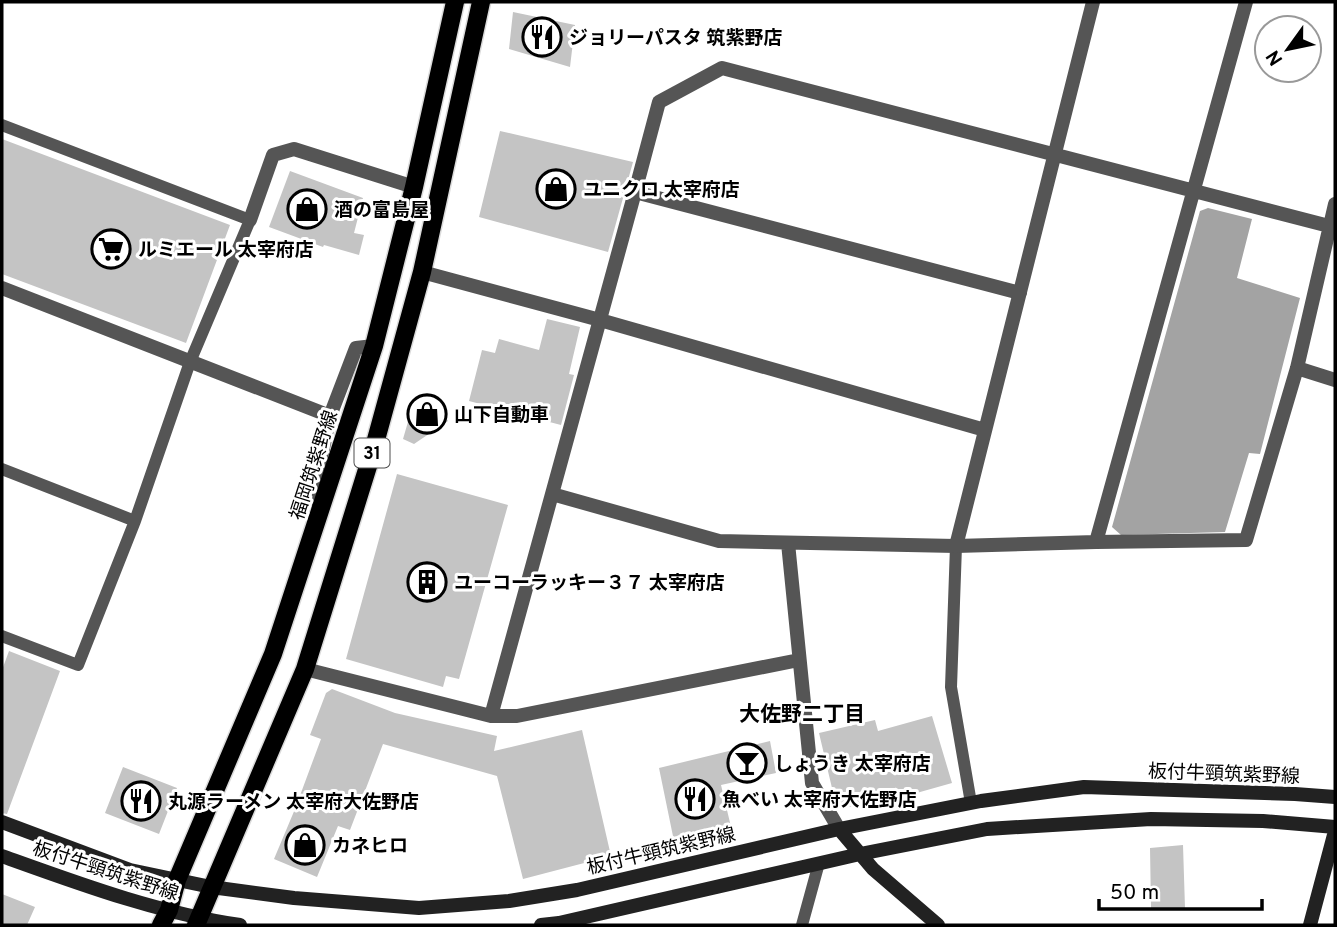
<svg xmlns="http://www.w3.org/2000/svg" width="1337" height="927" viewBox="0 0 1337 927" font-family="Overpass,'Noto Sans JP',sans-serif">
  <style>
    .water { fill: #a3a3a3 }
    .building { fill: #c4c4c4 }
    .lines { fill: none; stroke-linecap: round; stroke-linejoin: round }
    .primary-casing { stroke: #dbdbdb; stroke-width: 21 }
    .lane { stroke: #555; stroke-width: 12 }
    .street { stroke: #555; stroke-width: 14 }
    .secondary { stroke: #222; stroke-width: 14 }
    .primary { stroke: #000; stroke-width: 18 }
    .labels { text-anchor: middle; stroke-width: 6; stroke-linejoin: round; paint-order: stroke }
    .shield { fill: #fff; stroke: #4c4c4c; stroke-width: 2 }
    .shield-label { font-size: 18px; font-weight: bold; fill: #000 }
    .poi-label { font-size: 19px; font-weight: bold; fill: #000; stroke: #fff; text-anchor: start }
    .street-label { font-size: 19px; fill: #000; stroke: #fff }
    .neighbourhood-label { font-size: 21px; font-weight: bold; fill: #000; stroke: #fff }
  </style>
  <rect width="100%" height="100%" fill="#fff"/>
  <!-- water -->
  <path class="water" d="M1208 208 1252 219 1237 278 1300 298 1260 454 1249 453 1225 532 1121 535 1112 527 1200 211Z"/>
  <!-- building -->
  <path class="building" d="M513 12 575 25 570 67 509 49Z
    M500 131 633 162 608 252 479 217Z
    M2 139 230 225 186 343 2 274Z
    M290 171 363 198 354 233 364 235 359 255 324 245 323 247 269 227Z
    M547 319 580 327 569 374 574 375 561 425 469 401 482 350 495 353 499 339 539 350Z
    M432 396 448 421 414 444 403 439 412 408Z
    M397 474 508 505 459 679 446 676 443 687 346 659Z
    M9 651 60 671 7 814 2 813V670Z
    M332 689 395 713 497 736 494 751 582 730 611 856 523 879 497 776 383 744 350 830 338 826 317 877 274 859 295 809 321 739 310 735 326 693Z
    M932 716 952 783 913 794 839 809 836 805 819 733 875 720 878 731Z
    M770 741 776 773 721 785 732 831 675 846 659 768Z
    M123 767 177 788 159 834 105 813Z
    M1183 845 1185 908H1151L1150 848Z
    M2 894 35 907 27 925H2Z"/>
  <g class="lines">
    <!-- primary casing -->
    <g class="primary-casing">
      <path id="primary" d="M161 925 169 910 177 880 273 654 374 346 414 187 455 2
        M196 925 305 669 374 447 422 272 481 2"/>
    </g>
    <!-- lane -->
    <path class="lane" d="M2 125 250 220 190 362 135 521 78 665 2 636
      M2 469 135 521
      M956 546 951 687 971 803
      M802 925 819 863"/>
    <!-- street -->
    <path class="street" d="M635 192 1020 293
      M250 220 273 155 294 149 414 187
      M422 272 600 320 985 430
      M2 288 330 416
      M1297 368 1335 380
      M552 494 719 541 956 546 1096 542 1246 540 1297 368 1335 204
      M319 510 315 484 330 416 356 348 374 346
      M1096 542 1246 2
      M788 543 812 783 839 829
      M956 546 1093 2
      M305 669 491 716H517L799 660
      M491 716 635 192 659 102 722 68 1329 226"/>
    <!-- secondary -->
    <path class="secondary" d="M2 822 130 870 211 887 294 898 419 908 509 901 577 890 839 829 981 801 1084 787 1295 794 1335 797
      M839 829 873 869 938 925
      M2 856C80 884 158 913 240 925
      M541 925 559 923 860 854 987 829 1151 819 1263 821 1335 827
      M1310 925 1335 831"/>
    <!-- primary -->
    <use href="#primary" class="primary"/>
  </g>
  <!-- icons -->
  <defs>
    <g id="restaurant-ring" transform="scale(2.0125)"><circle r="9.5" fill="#fff" stroke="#000" stroke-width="1.5"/><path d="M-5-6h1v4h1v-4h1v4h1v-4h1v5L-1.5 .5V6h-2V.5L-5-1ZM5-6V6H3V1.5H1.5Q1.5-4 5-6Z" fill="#000"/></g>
    <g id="shop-ring" transform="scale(2.0125)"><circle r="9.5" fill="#fff" stroke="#000" stroke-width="1.5"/><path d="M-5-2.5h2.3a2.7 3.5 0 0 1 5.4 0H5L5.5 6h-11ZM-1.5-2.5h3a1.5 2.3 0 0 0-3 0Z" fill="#000"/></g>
    <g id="supermarket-ring" transform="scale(2.0125)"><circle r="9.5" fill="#fff" stroke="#000" stroke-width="1.5"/><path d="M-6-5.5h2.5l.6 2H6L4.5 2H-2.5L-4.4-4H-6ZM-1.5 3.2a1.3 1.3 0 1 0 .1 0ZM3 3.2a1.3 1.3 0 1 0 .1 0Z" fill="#000"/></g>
    <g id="building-ring" transform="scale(2.0125)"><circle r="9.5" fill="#fff" stroke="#000" stroke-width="1.5"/><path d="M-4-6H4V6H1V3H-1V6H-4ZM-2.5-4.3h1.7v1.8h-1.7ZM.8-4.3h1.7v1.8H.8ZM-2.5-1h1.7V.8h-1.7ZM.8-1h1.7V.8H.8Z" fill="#000"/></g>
    <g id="bar-ring" transform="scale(2.0125)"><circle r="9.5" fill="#fff" stroke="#000" stroke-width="1.5"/><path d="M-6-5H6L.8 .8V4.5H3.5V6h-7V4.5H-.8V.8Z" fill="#000"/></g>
  </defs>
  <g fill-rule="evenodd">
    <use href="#restaurant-ring" x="542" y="37"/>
    <use href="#shop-ring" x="556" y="189"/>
    <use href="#shop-ring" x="307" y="209"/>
    <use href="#supermarket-ring" x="111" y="249"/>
    <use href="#shop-ring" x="427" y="414"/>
    <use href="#building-ring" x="427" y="582"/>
    <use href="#bar-ring" x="747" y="763"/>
    <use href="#restaurant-ring" x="695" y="799"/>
    <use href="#restaurant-ring" x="141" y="801"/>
    <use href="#shop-ring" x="305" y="845"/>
  </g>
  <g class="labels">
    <!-- shield labels -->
    <rect class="shield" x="354.5" y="438.5" width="35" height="29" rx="5"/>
    <g class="shield-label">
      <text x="372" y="459">31</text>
    </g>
    <!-- poi labels -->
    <g class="poi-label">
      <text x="569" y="44">ジョリーパスタ 筑紫野店</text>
      <text x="583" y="196">ユニクロ 太宰府店</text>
      <text x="334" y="216">酒の富島屋</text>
      <text x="138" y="256">ルミエール 太宰府店</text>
      <text x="454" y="421">山下自動車</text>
      <text x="454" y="589">ユーコーラッキー３７ 太宰府店</text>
      <text x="774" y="770">しょうき 太宰府店</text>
      <text x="722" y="806">魚べい 太宰府大佐野店</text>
      <text x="168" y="808">丸源ラーメン 太宰府大佐野店</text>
      <text x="332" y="852">カネヒロ</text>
    </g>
    <!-- street labels -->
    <g class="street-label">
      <text transform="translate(313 465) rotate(-72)" y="7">福岡筑紫野線</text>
      <text transform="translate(1224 773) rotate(2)" y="7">板付牛頸筑紫野線</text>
      <text transform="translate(661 850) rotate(-13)" y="7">板付牛頸筑紫野線</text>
      <text transform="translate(106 870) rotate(18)" y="7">板付牛頸筑紫野線</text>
    </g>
    <!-- neighbourhood labels -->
    <g class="neighbourhood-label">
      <text x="802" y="721">大佐野二丁目</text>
    </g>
  </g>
  <!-- border -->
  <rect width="1337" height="927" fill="none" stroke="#000000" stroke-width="7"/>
  <!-- north arrow -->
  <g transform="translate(1288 49) rotate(237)"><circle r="33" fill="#ffffff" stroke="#999999" stroke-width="2"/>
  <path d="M0-5L12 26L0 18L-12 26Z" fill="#000000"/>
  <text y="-10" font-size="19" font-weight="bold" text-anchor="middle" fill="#000000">N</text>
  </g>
  <!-- scale -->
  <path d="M1099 899v10h163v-10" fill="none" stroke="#000000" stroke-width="3.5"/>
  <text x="1110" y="899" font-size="21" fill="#000000" stroke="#ffffff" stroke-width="5" paint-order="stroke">50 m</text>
</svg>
